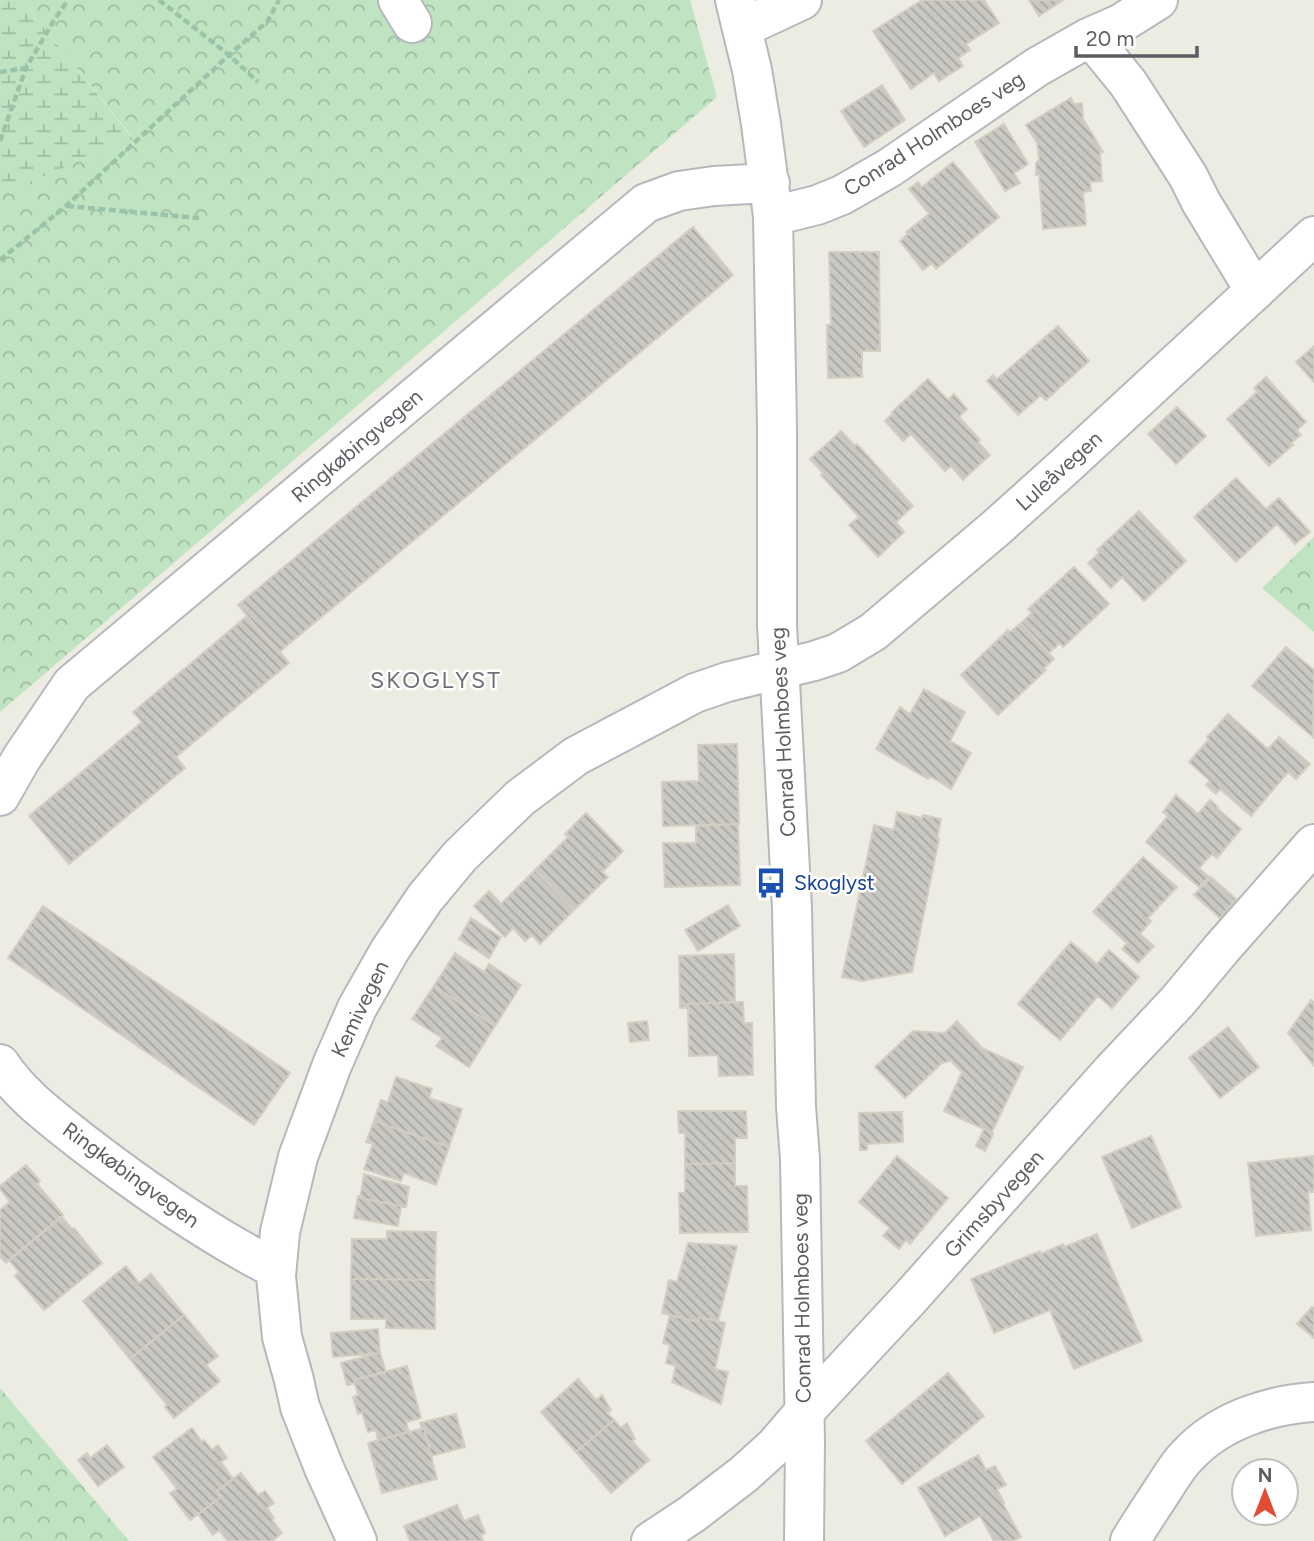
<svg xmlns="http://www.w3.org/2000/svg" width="1314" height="1541" viewBox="0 0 1314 1541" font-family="Figtree,sans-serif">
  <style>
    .forest { fill: url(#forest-crowns) }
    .wetland { fill: url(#wetland-marsh) }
    .building { fill: url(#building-back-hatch); stroke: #d2cec1; stroke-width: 2 }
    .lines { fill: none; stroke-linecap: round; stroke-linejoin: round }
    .minor-casing { stroke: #b5b8bd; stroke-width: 42 }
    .path { stroke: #9ac4a9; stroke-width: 4.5; stroke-dasharray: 7 3.5; stroke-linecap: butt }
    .minor { stroke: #fff; stroke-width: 38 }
    .labels { text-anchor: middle; stroke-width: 5; stroke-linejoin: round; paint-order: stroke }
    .street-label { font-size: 21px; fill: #5b5e63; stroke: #fff }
    .transit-label { font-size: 21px; fill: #164399; stroke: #fff; text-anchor: start }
    .neighbourhood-label { font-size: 23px; letter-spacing: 2px; fill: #6c7075; stroke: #fff }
  </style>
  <defs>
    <pattern id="forest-crowns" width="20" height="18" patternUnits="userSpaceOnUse" patternTransform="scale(1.75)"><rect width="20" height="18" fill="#c0e4c2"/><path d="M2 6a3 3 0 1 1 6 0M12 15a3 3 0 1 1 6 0" fill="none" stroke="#9fbca1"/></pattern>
    <pattern id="wetland-marsh" width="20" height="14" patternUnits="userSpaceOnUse" patternTransform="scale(1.75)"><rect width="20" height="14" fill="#c0e4c2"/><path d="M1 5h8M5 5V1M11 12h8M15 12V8" fill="none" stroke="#9fbca1"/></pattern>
    <pattern id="building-back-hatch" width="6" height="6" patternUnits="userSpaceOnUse" patternTransform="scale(1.75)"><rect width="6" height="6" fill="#cac8c2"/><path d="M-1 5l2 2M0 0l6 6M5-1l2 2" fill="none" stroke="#a7a6a1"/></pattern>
  </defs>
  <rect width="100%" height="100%" fill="#edece3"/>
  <!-- forest -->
  <path class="forest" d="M22 0H690L717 97 0 712V194L133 138Z
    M1314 537V632L1262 588Z
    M0 1388 129 1541H0Z"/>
  <!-- wetland -->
  <path class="wetland" d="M0 0H22L133 139 0 194Z"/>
  <!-- building -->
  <path class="building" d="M922 0H984L999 23 966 44 970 50 958 58 963 66 939 81 934 73 911 89 873 31Z
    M1029 0H1063L1039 16Z
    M882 85 905 120 864 147 841 111Z
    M1071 98 1074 104 1082 103 1083 119 1103 152 1100 153 1102 181 1090 182 1091 191 1083 192 1086 225 1043 229 1039 175H1036V163L1039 160 1037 143 1026 125Z
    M1004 124 1028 164 1014 173 1020 183 1005 191 975 142Z
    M953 162 999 217 936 269 932 263 923 270 900 241 908 234 906 232 929 214 909 189 918 182 922 187Z
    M693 227 733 275 278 653 238 605Z
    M829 252H879L880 351H862V377L828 378 827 325H831Z
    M1058 326 1089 361 1046 400 1041 395 1018 415 987 381 993 375 997 379Z
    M1314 346V382L1296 362Z
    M1266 377 1306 422 1297 430 1301 435 1291 443 1293 445 1269 466 1227 419 1257 392 1254 388Z
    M928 379 948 400 954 394 967 409 959 417 980 440 978 442 990 455 963 480 951 466 945 471 911 434 903 441 885 421 893 413 892 412Z
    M1177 407 1206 436 1176 464 1148 434Z
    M841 431 855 446 857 444 913 506 896 522 904 532 878 557 849 525 859 517 821 475 823 473 810 459Z
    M1236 478 1266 509 1279 498 1310 532 1295 544 1277 524 1236 562 1194 517Z
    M1139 511 1186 561 1144 601 1122 577 1111 588 1088 563 1099 553 1097 550Z
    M1074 567 1109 604 1063 647 1060 643 1049 653 1021 623 1032 613 1028 609Z
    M247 616 278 653 280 652 289 663 176 757 185 768 69 864 29 816 142 722 133 712Z
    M1021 623 1054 659 1044 668 1046 670 998 715 961 675 1008 630 1010 632Z
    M1286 647 1314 670 1313 737 1252 686Z
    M924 689 965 712 950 741 971 753 951 789 930 776 928 779 876 749 900 707 910 714Z
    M1228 714 1268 749 1279 737 1310 764 1296 779 1288 772 1251 816 1220 789 1216 794 1206 785 1210 781 1189 762 1209 739 1207 737Z
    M737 744 739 824 663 826 662 782 699 781 698 745Z
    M1176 795 1198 814 1210 800 1218 807 1217 808 1241 829 1217 858 1212 854 1199 868 1209 877 1199 887 1146 842 1168 816 1163 812Z
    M897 812 922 818 923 815 941 819 937 839H939L912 972 862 981 842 977 874 825 894 830Z
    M586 813 623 851 602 872 608 877 574 910 535 870 568 837 565 834Z
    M738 824 740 885 665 887 663 843H696V826Z
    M1143 857 1177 887 1148 918 1151 921 1140 934 1154 946 1138 963 1122 949 1127 943 1093 912Z
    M535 870 574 910 540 944 532 935 525 941 513 928 505 937 474 906 489 891 501 904Z
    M1211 877 1236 899 1220 918 1194 895Z
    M728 905 740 926 698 951 685 930Z
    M43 906 290 1073 254 1125 8 958Z
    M471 918 501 937 489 958 459 939Z
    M1071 942 1097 964 1109 950 1139 977 1112 1008 1098 996 1060 1040 1018 1004Z
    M455 953 484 972 489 964 521 985 495 1026 434 986Z
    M734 954 735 1002 688 1004V1008H680L679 956Z
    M434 986 495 1026 469 1067 436 1046 442 1038 412 1019Z
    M1311 1000 1314 1003V1066L1288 1033Z
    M743 1002 744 1023H752L753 1075 719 1076 718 1055 689 1056 688 1004Z
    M647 1021 649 1040 630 1042 628 1023Z
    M957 1021 982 1048 1023 1067 991 1134H993L985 1151 976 1146 984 1129 944 1111 962 1072 951 1061 942 1063 905 1098 875 1067 913 1031 941 1033 946 1032Z
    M1228 1027 1259 1067 1220 1098 1189 1058Z
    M396 1077 432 1089 429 1098 462 1109 449 1147 374 1121 381 1100 388 1102Z
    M678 1111H746L747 1138H735V1163L685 1164V1133H679Z
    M902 1112 903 1142 867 1144V1150H860L859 1113Z
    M374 1121 449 1147 436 1185 404 1173 401 1181 364 1169 373 1144 366 1142Z
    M1151 1136 1181 1207 1132 1228 1102 1157Z
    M897 1156 948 1198 910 1244 906 1240 899 1249 883 1236 890 1228 859 1202Z
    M1314 1156V1192H1308L1311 1230 1256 1236 1248 1163Z
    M735 1163V1186H747L748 1232 680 1233 679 1193H685V1164Z
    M26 1165 40 1181 37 1184 63 1215 6 1263 0 1257V1210L10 1202 0 1189V1186Z
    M364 1174 409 1187 406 1207 360 1198Z
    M358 1196H360V1198L401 1206 398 1226 354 1218Z
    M62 1217 72 1229 74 1228 102 1263 44 1310 15 1276 19 1272 9 1260Z
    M387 1231 436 1232 435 1280 351 1279 352 1239H387Z
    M1097 1234 1142 1341 1074 1369 1050 1310 994 1333 971 1279 1040 1251 1041 1254 1063 1244 1064 1247Z
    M688 1243 737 1246 718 1321 699 1317 698 1322 662 1313 669 1280 677 1282Z
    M126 1266 139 1283 151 1274 184 1315 130 1359 83 1301Z
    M351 1279 435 1280V1329L386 1328V1319H351Z
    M1312 1307 1314 1308V1338L1297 1324Z
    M184 1315 218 1356 206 1365 220 1381 174 1418 165 1407 167 1405 130 1359Z
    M670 1315 698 1322 699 1317 725 1323 715 1369 728 1372 721 1404 672 1382 676 1366 666 1363 670 1345 663 1343Z
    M378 1329 380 1353 333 1357 331 1333Z
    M380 1353 386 1372 354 1380 355 1383 347 1385 341 1363Z
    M407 1366 421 1418 406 1422 409 1432 378 1440 376 1430 368 1432 362 1412 358 1414 353 1397 358 1395 354 1380Z
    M948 1373 984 1416 902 1484 866 1441Z
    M578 1379 596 1400 602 1395 611 1410 607 1413 614 1420 576 1452 541 1412Z
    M456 1414 465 1447 431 1456 424 1428 422 1429 420 1423Z
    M614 1420 621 1428 627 1423 635 1439 632 1441 649 1460 611 1493 576 1452Z
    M192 1428 202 1442 204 1440 212 1450 218 1445 227 1458 221 1462 233 1479 217 1491 221 1497 190 1520 170 1493 177 1489 153 1457Z
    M424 1428 437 1479 382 1493 368 1443Z
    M107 1445 124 1467 98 1486 78 1460 87 1453 90 1458Z
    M978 1455 986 1470 995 1466 1006 1485 997 1489 1004 1503 1003 1504 1021 1537 1013 1541H994L980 1516 945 1536 918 1488Z
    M241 1473 258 1495 265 1491 274 1503 267 1508 274 1518 272 1520 282 1533 272 1541H228L219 1530 213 1535 198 1514 221 1497 217 1491Z
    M457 1505 464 1521 478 1515 485 1533 481 1535 483 1541H410L404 1526Z"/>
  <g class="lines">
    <!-- minor casing -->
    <g class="minor-casing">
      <path id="minor" d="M398 0 412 23
        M735 0 752 70 761 124 773 216 777 427V625L792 908 796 1107 800 1159 805 1442 804 1541
        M1158 0 1120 24 1088 38 1101 50 1128 83 1188 176 1201 202 1255 291
        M742 28 802 0
        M773 216 817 205 842 195 889 168 1037 67 1088 38
        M0 796 21 759 72 684 646 203 679 191 714 186 770 183
        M0 1064C21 1096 52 1118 82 1142 143 1189 207 1234 276 1269
        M357 1541 324 1468 300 1407 294 1380 282 1337 276 1276 280 1232 298 1157 332 1065 357 1008 390 950 425 898 460 856 520 798 576 756 695 693 727 682 814 661 838 653 873 632 996 528 1064 467 1314 236
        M651 1541 692 1514 744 1474 775 1446 805 1411 910 1298 1112 1071 1177 1002 1223 947 1314 844
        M1130 1541C1140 1524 1151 1508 1162 1491 1170 1479 1177 1466 1187 1456 1219 1421 1268 1405 1314 1402"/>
    </g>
    <!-- path -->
    <path class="path" d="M159 0 229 55 258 82
      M0 72 26 68
      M0 141 26 68 53 22 68 0
      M67 206 199 218
      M0 260 66 206 229 55 267 22 279 0"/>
    <!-- minor -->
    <use href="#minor" class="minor"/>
  </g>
  <!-- icons -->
  <defs>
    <g id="bus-bare" transform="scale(2.415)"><path d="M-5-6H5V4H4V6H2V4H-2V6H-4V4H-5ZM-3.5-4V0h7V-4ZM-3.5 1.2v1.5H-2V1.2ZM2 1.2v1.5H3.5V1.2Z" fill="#1a4fb4" stroke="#fff" stroke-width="2.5" paint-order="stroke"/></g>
  </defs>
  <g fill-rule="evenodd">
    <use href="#bus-bare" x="771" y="883"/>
  </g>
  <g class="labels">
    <!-- street labels -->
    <g class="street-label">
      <text transform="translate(934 134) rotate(-33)" y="7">Conrad Holmboes veg</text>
      <text transform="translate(357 446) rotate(-40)" y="7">Ringkøbingvegen</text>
      <text transform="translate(1059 471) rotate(-42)" y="7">Luleåvegen</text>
      <text transform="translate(783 732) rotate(-93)" y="7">Conrad Holmboes veg</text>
      <text transform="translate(360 1009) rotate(-64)" y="7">Kemivegen</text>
      <text transform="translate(131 1175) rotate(36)" y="7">Ringkøbingvegen</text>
      <text transform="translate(994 1204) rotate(-48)" y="7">Grimsbyvegen</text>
      <text transform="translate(802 1298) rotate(-91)" y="7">Conrad Holmboes veg</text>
    </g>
    <!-- transit labels -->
    <g class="transit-label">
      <text x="794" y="890">Skoglyst</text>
    </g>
    <!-- neighbourhood labels -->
    <g class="neighbourhood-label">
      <text x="436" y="688">SKOGLYST</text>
    </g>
  </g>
  <!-- north arrow -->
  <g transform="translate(1265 1492)"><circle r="33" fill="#ffffff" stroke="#bdbfc1" stroke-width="2"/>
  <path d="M0-5L12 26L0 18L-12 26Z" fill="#e24c34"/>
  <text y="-10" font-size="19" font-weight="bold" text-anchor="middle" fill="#5b5e63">N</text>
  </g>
  <!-- scale -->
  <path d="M1076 46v10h121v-10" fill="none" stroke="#5b5e63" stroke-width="3.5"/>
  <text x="1086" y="46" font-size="21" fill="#5b5e63" stroke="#ffffff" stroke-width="5" paint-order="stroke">20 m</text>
</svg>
